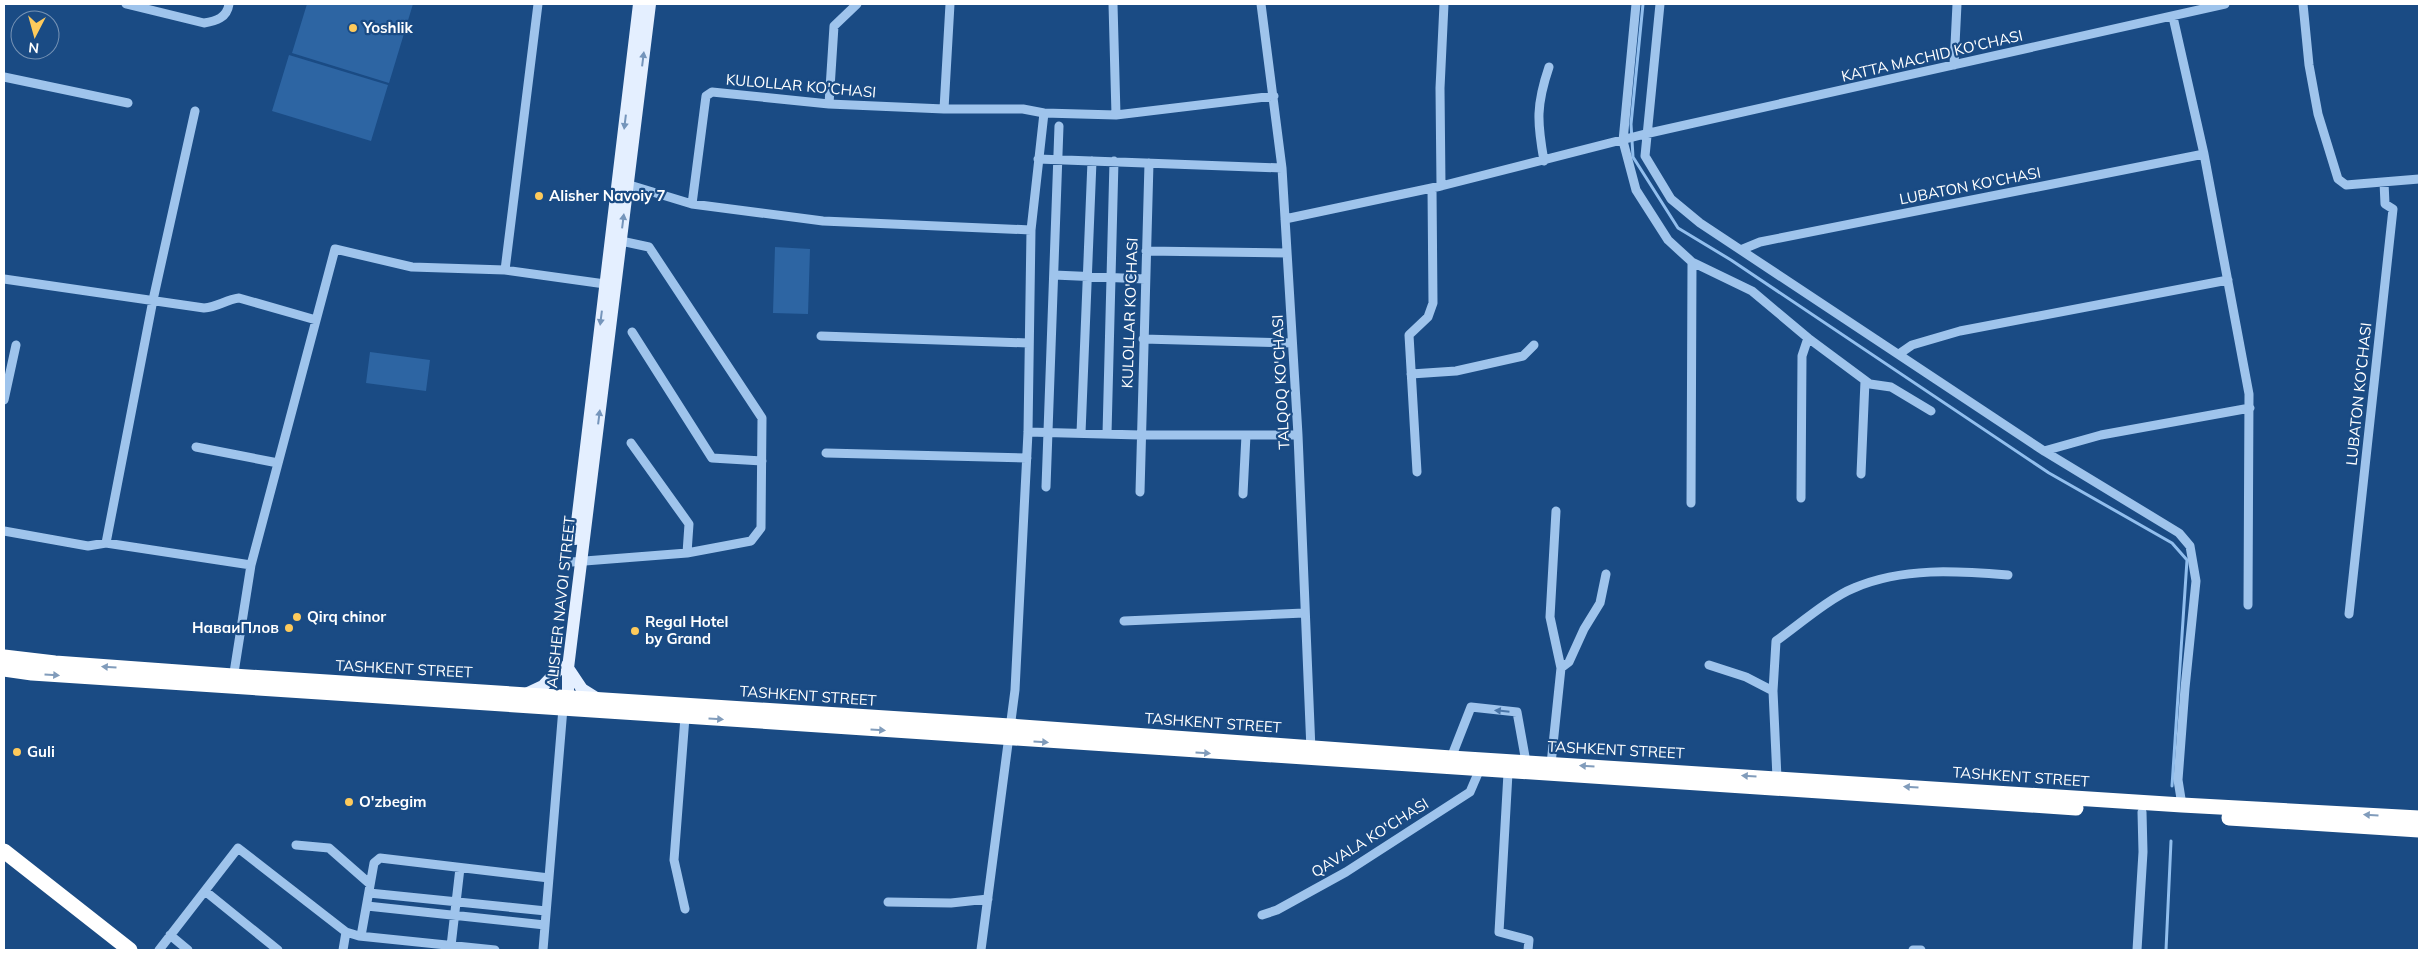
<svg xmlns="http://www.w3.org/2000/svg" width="2423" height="954" viewBox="0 0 2423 954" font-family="Mulish,sans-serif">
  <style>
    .green { fill: #2d65a3 }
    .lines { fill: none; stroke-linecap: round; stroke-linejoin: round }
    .stream { stroke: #92bfee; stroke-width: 3 }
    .minor { stroke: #9fc4ec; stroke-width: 9 }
    .major { stroke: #e4efff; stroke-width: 12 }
    .highway { stroke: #fff; stroke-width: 15 }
    .oneway { fill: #7595bb }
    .oneway2 { fill: #819cbb }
    .oneway3 { fill: #4975a8 }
    .poi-dot { fill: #feca5b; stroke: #1a4b84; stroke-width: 2 }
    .labels { text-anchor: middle; stroke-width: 4.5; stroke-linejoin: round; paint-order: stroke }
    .poi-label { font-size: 15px; font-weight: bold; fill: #fff; stroke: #1a4b84; text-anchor: start }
    .street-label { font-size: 15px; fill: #fff; stroke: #1a4b84 }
  </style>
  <rect width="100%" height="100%" fill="#1a4b84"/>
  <!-- green -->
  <path class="green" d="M307 4H413L389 83 292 53Z
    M289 55 388 85 371 141 272 111Z
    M775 247 810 249 808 314 773 313Z
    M370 352 430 360 426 391 366 383Z"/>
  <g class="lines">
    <!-- stream -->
    <path class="stream" d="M1643 4 1631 124 1633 157 1678 228 1731 260 2049 473 2172 543 2187 560 2172 786
      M2166 950 2171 841"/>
    <!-- minor -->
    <path class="minor" d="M126 4 204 23C216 21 227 18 229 4
      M538 4 505 270 605 284
      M1113 4 1116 115
      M1261 4 1282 168 1298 435 1311 750
      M1636 4 1623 141 1636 190 1668 240 1692 262 1752 291 1808 338 1870 384 1891 387 1931 411
      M1660 4 1645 156 1671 199 1700 223 2044 451 2179 533 2190 546 2196 581 2185 688 2178 780 2182 805
      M2303 4 2309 65 2318 114 2338 179 2346 185 2419 179
      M2173 17 2204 154 2249 394 2248 605
      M1954 65 1957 4
      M4 77 128 103
      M829 104 834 26 857 4
      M944 109 950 4
      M1038 159 1282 168
      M1544 161C1537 122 1536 105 1549 67
      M623 183 692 204 823 221 1031 230
      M1441 186 1440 88 1444 4
      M692 204 706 96 712 92 829 104 944 109H1023L1044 113 1116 115 1274 96
      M1285 219 1441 186 1645 134 2225 4
      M1743 249 1760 242 2204 154
      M1146 251 1287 253
      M1054 275 1145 279
      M4 279 204 308C218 307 225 300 239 298L316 320
      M632 332 712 458 762 461
      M821 336 1028 343
      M1143 339 1292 343
      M1899 354 1912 345 1960 331 2228 280
      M1411 374 1456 371 1523 356 1534 345
      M4 400 16 345
      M1028 432 1140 435H1298
      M1081 433 1092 161
      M1107 434 1114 161
      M631 443 689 524 687 553
      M196 447 278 463
      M2044 451 2101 435 2250 408
      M826 453 1027 458
      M1417 472 1409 335 1428 317 1433 303 1432 188
      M1861 474 1865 381
      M1046 487 1059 126
      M1140 492 1149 163
      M1243 494 1246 435
      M1801 498 1802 356 1808 338
      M1691 503 1692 262
      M4 531 88 546 106 543 251 565
      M106 543 153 300 195 111
      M572 562 687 553 751 541 761 528 762 418 649 247 621 241
      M2349 614 2393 209 2385 204 2384 182
      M1124 621 1304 613
      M1709 665 1746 677 1773 691
      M1561 668 1569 662 1584 629 1600 603 1606 574
      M233 679 251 565 335 249 412 267 505 270
      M685 717 674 860 685 909
      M1451 758 1471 707 1517 712 1526 762
      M1551 764 1561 668 1550 617 1556 511
      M1508 773 1499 932 1529 940 1528 950
      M1777 778 1773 691 1776 641C1797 626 1831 597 1854 588 1903 567 1957 571 2008 575
      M296 845 329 848 370 884
      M205 891 278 950
      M369 893 546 911
      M888 902 951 903 988 899
      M367 906 545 925
      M1262 915 1277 910 1346 872 1470 792 1479 771
      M170 935 188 950
      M361 936 374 863 380 858 549 878
      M451 946 460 868
      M159 950 238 848 346 932 359 936 495 950
      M343 950 346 932
      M543 950 563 708
      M981 950 1015 690 1028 432 1031 230 1044 113
      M1913 950H1921
      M2137 950 2143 852 2142 812"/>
    <!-- major -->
    <path class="major" d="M575 539 639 4
      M568 668 582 689 598 699
      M526 694 543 686 561 667
      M564 705 568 697V668L650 4"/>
    <!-- highway -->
    <path class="highway" d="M4 657 55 663 233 676 1010 726 1451 758 2182 805 2419 818
      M4 669 32 673C713 719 1394 766 2076 808
      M2229 818 2419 830
      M4 851 130 950"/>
  </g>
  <!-- one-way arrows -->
  <defs><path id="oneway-solid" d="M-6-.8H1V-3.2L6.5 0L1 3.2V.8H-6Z" transform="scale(1.25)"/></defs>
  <g class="oneway">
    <use href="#oneway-solid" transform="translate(643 59) rotate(-83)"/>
    <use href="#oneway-solid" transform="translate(625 122) rotate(97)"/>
    <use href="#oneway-solid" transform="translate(623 221) rotate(-83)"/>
    <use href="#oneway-solid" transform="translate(601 318) rotate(97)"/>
    <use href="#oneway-solid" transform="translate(599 417) rotate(-83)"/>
  </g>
  <g class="oneway2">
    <use href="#oneway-solid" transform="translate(109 667) rotate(-176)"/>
    <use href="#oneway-solid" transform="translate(52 675) rotate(4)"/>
    <use href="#oneway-solid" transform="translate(716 719) rotate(4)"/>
    <use href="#oneway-solid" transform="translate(878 730) rotate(4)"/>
    <use href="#oneway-solid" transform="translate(1041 742) rotate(4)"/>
    <use href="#oneway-solid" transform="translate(1203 753) rotate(4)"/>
    <use href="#oneway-solid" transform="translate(1587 766) rotate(-177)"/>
    <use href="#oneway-solid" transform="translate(1749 776) rotate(-177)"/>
    <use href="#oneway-solid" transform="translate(1911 787) rotate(-176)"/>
    <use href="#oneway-solid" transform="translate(2371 815) rotate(-177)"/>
  </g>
  <use class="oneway3" href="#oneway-solid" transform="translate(1502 711) rotate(-174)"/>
  <!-- markers -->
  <g class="poi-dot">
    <circle cx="353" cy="28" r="5"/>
    <circle cx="539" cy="196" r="5"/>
    <circle cx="297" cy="617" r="5"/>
    <circle cx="289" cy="628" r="5"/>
    <circle cx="635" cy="631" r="5"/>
    <circle cx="17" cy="752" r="5"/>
    <circle cx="349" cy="802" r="5"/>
  </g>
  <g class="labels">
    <!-- poi labels -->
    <g class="poi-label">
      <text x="363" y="33">Yoshlik</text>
      <text x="549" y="201">Alisher Navoiy 7</text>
      <text x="307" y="622">Qirq chinor</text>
      <text x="645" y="627">Regal Hotel<tspan x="645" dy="17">by Grand</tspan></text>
      <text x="279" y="633" text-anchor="end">НаваиПлов</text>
      <text x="27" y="757">Guli</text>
      <text x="359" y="807">O'zbegim</text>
    </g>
    <!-- street labels -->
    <g class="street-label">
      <text transform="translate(1932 56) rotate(-13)" y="5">KATTA MACHID KO'CHASI</text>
      <text transform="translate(801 86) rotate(5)" y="5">KULOLLAR KO'CHASI</text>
      <text transform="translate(1970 186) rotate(-11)" y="5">LUBATON KO'CHASI</text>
      <text transform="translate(1130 313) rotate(-88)" y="5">KULOLLAR KO'CHASI</text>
      <text transform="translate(1281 382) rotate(-93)" y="5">TALQOQ KO'CHASI</text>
      <text transform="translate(2359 394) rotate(-84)" y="5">LUBATON KO'CHASI</text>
      <text transform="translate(561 602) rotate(-84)" y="5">ALISHER NAVOI STREET</text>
      <text transform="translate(404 669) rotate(3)" y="5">TASHKENT STREET</text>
      <text transform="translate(808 696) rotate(4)" y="5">TASHKENT STREET</text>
      <text transform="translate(1213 723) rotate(4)" y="5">TASHKENT STREET</text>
      <text transform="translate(1616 750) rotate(3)" y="5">TASHKENT STREET</text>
      <text transform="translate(2021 777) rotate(4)" y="5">TASHKENT STREET</text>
      <text transform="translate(1370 838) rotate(-32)" y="5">QAVALA KO'CHASI</text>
    </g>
  </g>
  <!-- border -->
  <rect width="2423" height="954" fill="none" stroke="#ffffff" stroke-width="10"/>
  <!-- north arrow -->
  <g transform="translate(35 35) rotate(186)"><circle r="24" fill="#1a4b84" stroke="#7693b5"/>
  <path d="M0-4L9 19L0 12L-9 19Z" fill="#feca5b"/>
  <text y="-8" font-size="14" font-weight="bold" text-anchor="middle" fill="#ffffff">N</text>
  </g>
</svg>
